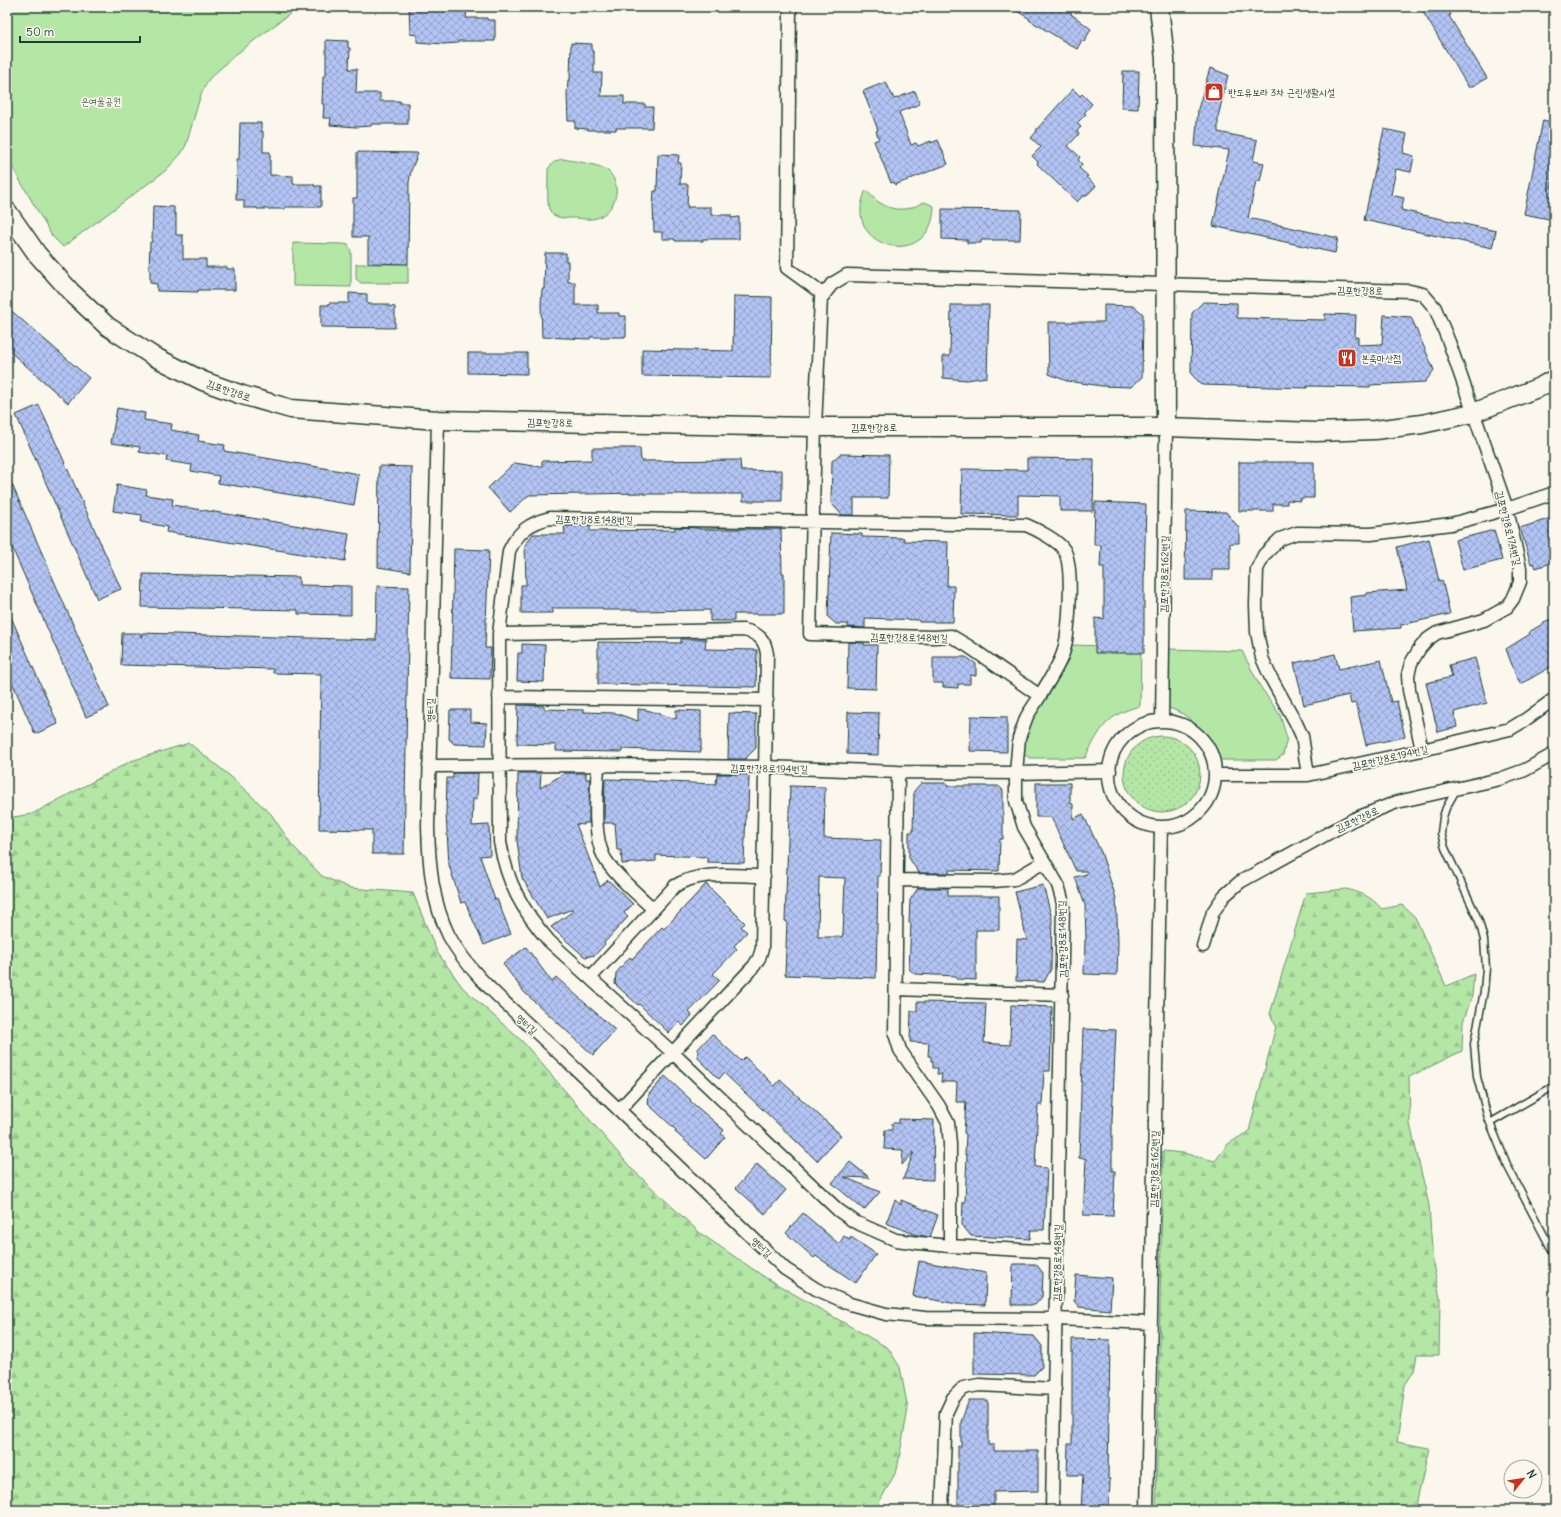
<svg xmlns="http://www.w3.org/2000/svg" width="1561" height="1517" viewBox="0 0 1561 1517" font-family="Delius,'Poor Story',sans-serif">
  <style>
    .grass { fill: url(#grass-dots); stroke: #6a926d }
    .forest { fill: url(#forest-firs); stroke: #6a926d }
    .park { fill: #b4e6a6; stroke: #6a926d }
    .building { fill: url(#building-cross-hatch); stroke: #1f3d34; fill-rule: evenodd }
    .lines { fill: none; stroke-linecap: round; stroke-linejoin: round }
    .lane-casing { stroke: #1f3d34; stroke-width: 9 }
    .street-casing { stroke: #1f3d34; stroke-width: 15 }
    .secondary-casing { stroke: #1f3d34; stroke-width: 21 }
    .lane { stroke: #fbf7ec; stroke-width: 6 }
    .street { stroke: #fbf7ec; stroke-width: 12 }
    .secondary { stroke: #fbf7ec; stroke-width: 18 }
    .labels { text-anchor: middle; stroke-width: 3.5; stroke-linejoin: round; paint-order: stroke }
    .poi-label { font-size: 10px; fill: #1f3d34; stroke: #fbf7ec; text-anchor: start }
    .park-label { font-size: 10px; fill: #3d5f4b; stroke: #fbf7ec }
    .street-label { font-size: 10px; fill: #1f3d34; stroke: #fbf7ec }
  </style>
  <defs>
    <pattern id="grass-dots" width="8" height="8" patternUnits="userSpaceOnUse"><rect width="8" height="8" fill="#b4e6a6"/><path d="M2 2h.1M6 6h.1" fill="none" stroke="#9ac690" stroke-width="1.8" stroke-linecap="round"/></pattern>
    <pattern id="forest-firs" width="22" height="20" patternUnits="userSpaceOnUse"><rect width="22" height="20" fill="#b4e6a6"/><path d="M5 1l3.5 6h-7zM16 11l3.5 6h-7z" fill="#9ac690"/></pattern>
    <pattern id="building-cross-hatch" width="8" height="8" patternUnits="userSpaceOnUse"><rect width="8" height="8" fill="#b3c4f4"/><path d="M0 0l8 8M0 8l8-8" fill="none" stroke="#91a0c6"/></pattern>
  </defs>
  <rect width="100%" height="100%" fill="#fbf7ec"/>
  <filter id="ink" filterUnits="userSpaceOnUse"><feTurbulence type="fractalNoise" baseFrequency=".025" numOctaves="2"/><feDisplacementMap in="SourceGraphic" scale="8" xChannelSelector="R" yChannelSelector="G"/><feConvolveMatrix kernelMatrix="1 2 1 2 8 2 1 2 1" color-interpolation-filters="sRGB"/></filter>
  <g filter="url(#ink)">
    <!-- grass -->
    <path class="grass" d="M1124 774a38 38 0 1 1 76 0a38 38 0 1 1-76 0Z"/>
    <!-- forest -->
    <path class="forest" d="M189 743 230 776 271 814 292 845 322 876 350 888 413 893 437 952 463 988 524 1043 631 1168 700 1233 766 1278 888 1348 900 1367 908 1409 897 1470 875 1510H7V818L32 814 131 761Z
      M1346 889C1363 893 1370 896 1382 909L1402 905 1415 917 1446 986 1474 974 1472 996 1463 1022 1462 1051 1409 1077 1410 1124 1429 1205 1433 1264 1440 1298 1439 1355H1417L1414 1371 1405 1385 1397 1442 1429 1448 1415 1510H1156L1163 1151 1183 1153 1215 1161 1228 1144 1249 1131 1276 1026 1270 1014 1306 893Z"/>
    <!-- park -->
    <path class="park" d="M7 7H299L235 55 209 79 201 94 186 145 181 154 165 171 63 247 52 236 7 158Z
      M563 159C573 161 597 164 605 169 611 172 615 180 616 186 618 199 610 213 597 218 590 220 583 219 576 218 566 218 554 220 549 209 547 203 548 176 548 169 552 163 556 160 563 159Z
      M866 190C883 210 901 215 924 202L934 206C933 273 838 249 866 190Z
      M293 243 344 244 348 245 351 251V287L293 286Z
      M356 264H408V283H361L356 279Z
      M1070 645 1141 647 1140 706C1106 715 1101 728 1085 758H1030L1023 754 1022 737Z
      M1168 649 1242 651 1260 686 1280 715 1287 738 1283 755 1276 760H1214C1212 743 1201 727 1187 717 1182 712 1173 710 1167 707Z"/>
    <!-- building -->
    <path class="building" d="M409 7H433V9L467 10 466 18H487V20H495V41H458V43L443 44 417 42V35L410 34Z
      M1010 7H1075L1071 14 1091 29 1084 42 1082 40 1077 49 1029 20 1030 19Z
      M1420 7H1446L1451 15 1449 16 1487 78 1469 88Z
      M326 40 348 41V48H350L349 69H357L356 93H380V101H400V103H408V124H372L371 126 356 127 330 125 331 118H323L324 104H322L323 76H326Z
      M571 43 592 44V52H594V73H602L601 96H624V104H645V107H653L652 128H616V130H588V129L575 128V121H568L567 95 568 80H570Z
      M1210 68 1228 75 1218 117V132L1257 140 1253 161 1264 163 1260 181H1256L1248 218 1338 238 1335 253 1213 226 1229 150 1195 146 1198 109Z
      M1123 71H1139L1138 109 1122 108Z
      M886 82 894 99 915 91 920 104 899 112 911 145 916 143 918 146 931 141V143L938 140 948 164 895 185 894 182 891 183 874 141 879 139 876 131 878 130 863 91Z
      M1073 89 1080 96 1082 94 1092 104 1084 113 1086 114 1077 123 1081 127 1077 131 1079 134 1068 146 1080 157 1078 160 1082 164 1079 168 1088 176 1086 177 1096 186 1085 197 1084 195 1077 202 1037 164 1038 162 1032 156 1041 147 1031 138 1037 131 1036 130Z
      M1543 120 1554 123V174L1551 188H1554V220L1524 214Z
      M240 123H261V131H263V152H270V175L293 176V184H314V186H321V207H285V209H257V208H244V200H236L237 159H239Z
      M1384 129 1407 134 1403 153 1414 156 1411 172 1396 169 1391 195 1404 198 1401 210 1496 231 1492 248 1364 220Z
      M357 152 418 153 411 171 409 182 408 264 368 263V237H353V198H357Z
      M658 154 679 155 678 163H681L680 184H688L687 207H711V215H731V218L739 217V239H703V241H675V239H662V232H654L653 206 654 191H657Z
      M153 206 174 207V214H176V235H183V259H206V267H227V269H235V290H198V292L157 291V284L150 283V270H149L150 242H152Z
      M942 209 1021 210 1020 240H981V243H967V240L942 239Z
      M545 253H566V261H568V282H575V305H598V313H619V316H626V337H590V339L542 337 541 304 542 289H544Z
      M349 293 367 294V304H388V306L395 307V328L321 327V305H329V303H349Z
      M734 296 772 297 771 378 642 376V349L733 351Z
      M1203 302 1237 303V318L1325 320V314L1356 315 1355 337H1358V345L1382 344 1384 315 1411 317 1434 370 1425 382 1370 385V387L1307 386V388L1202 385 1191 374 1192 313Z
      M951 305H989L987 377 967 380 943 378V356H950Z
      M1104 305 1134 306 1143 314 1142 377 1131 387 1102 386 1067 381 1049 374 1048 322H1104Z
      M7 307 89 378 68 403 7 349Z
      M468 353H527V374L468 373Z
      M39 405 121 589 97 599 16 415Z
      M117 408 145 413 144 420 172 424 171 430 199 435 198 441 225 445 224 451 359 474 354 505 218 483 219 476 191 471 192 465 166 461 167 456 139 452 140 447 111 443Z
      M592 448H640L641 461 740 460 741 471 782 470V501H743V494H643V493L529 495 510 512 488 488 514 463 542 467V461L592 460Z
      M840 454 889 455 888 498H854V515H842L831 503 832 461Z
      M1027 458 1094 459 1093 511H1060V496L1018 495V515L961 514 962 469 1027 470Z
      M1239 462H1314V498H1301V501L1287 500V504H1273V511H1239Z
      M379 466 412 467 410 572 378 567Z
      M7 473 109 707 86 717 7 536Z
      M117 485 147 490 146 495 173 499 172 505 349 534 345 561 166 532 167 527 141 522 142 515 113 511Z
      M1095 502 1146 504 1144 582V653H1095V618L1104 619V567H1100L1101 545H1094Z
      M1186 511 1226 512 1239 528V543H1230V570H1212V580H1185Z
      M1554 517V562L1536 568 1534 563 1531 564 1520 528Z
      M564 526H590V531L675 530V527L699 528V529H781L782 573H784V614H734V621H710V610L637 611V610H603V608H553V613H521V585H526L525 545 533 534H565Z
      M1494 530 1502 560 1463 570 1455 540Z
      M831 533 862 534V537L904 538V541L948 542 947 586H954L953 622H919V620L865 618V628L848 627V624H836L828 617Z
      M1429 539 1439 581 1442 580 1450 614 1401 625V628L1353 631 1350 597 1367 595V593L1407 590 1397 547Z
      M454 549 489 550 485 648H491L490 679 451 678Z
      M143 574 299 577V585L351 586V615L298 614V610L142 607Z
      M377 586 409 587 404 854H372V830L319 829 321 674 273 673V669L121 665 122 633H140L142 638V633L376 640Z
      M7 608 58 724 35 734 7 671Z
      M1554 617V665L1521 684 1516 676 1506 649 1530 634 1529 632Z
      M681 639H706L705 649 757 650 756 687 598 684V642L681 643Z
      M848 642 864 643V645H877L876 689 847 688Z
      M522 644 545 645 544 682 517 681 518 653H522Z
      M1335 654 1339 669 1381 660 1391 702 1397 701 1405 737 1366 745 1356 703 1351 704 1349 695 1304 705 1294 663Z
      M933 657H966L976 664V676L970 675V684H958V688L943 687V683H933Z
      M1475 658 1487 703 1454 712 1457 727 1438 732 1426 683 1452 677 1449 665Z
      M518 705 544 706V709L584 710V712L615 713 638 721V709L647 710 676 719V710L701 711V752L622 749V752L556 751V745L517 744Z
      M450 710H470V722L487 723 486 745 454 744 449 739Z
      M848 712 879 713 878 755 847 754Z
      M729 713 756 714V748L745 759H728Z
      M971 716 1007 717V752L970 751Z
      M453 773H478L477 799H473L472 826 489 825 490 855 480 856 495 900 497 899 511 934 484 945 465 902 461 903 449 865 446 814 447 778H453Z
      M518 773H541L540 788 565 773H586V779H590L589 823H584V825L576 824 600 887 608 880 633 904 624 913 628 917 604 943 605 944 595 955 585 957 551 927 573 911 572 909 547 919 522 878 517 840Z
      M717 774H746L749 777 748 811H746L744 863 707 862V857L656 855V861L622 864 621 850H617L615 823H604L605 779 643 780V781L716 784Z
      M921 783H947V786H998L1003 790V839H1000L999 871 949 870V873H919L909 858V832H913L914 791Z
      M1036 783H1070V803L1073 804V819L1083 814 1101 852 1116 898 1118 941 1117 975 1084 974 1085 940H1086L1085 905 1075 877 1087 874 1086 871H1076L1051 817H1036Z
      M790 786 825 787 824 838 881 840 880 876H878L876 978 785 975 787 921H785ZM819 877 845 878 843 935H842V937H818Z
      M706 884 745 923 741 927 747 932 734 946 737 949 713 974 720 980 689 1012 692 1015 683 1026 679 1022 669 1033 639 1004 638 1005 615 984 616 973 630 957 632 959 662 927 664 929Z
      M1043 885 1052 919 1051 969 1044 982 1016 981 1017 939 1027 940 1015 892Z
      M918 888H948V896H999V930H976V980L956 979V976L915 974 909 969 911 923H909L910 900Z
      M526 947 552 982 556 977 615 1030 593 1055 524 992 503 964Z
      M917 1002 986 1003 984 1043 1010 1045 1011 1005 1052 1007 1050 1071H1044L1042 1105H1038L1035 1167 1047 1168 1044 1230H1031L1030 1239 971 1236 962 1225 963 1202H965L967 1155H965L966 1134 964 1133 966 1102H956L957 1082H941L942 1074H937L938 1068H933V1061H931V1056H928L929 1043 910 1042 911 1011H917Z
      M1083 1029 1116 1030 1112 1120V1171H1115L1113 1216 1083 1215 1086 1159 1079 1158Z
      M712 1034 741 1061 745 1057 775 1086 780 1080 841 1135 817 1161 724 1073 719 1079 698 1058V1049Z
      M665 1076 691 1100 690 1101 724 1130 721 1134 725 1137 706 1159 675 1132 676 1130 648 1104 649 1094Z
      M899 1119 934 1120 933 1180 903 1179 914 1152 902 1165 903 1150 884 1149 885 1130H892V1123H899Z
      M850 1162 870 1178 844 1177 880 1192 864 1210 832 1183Z
      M757 1164 786 1190 765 1214 736 1188Z
      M895 1200 901 1205V1200L938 1215 930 1237 917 1235 886 1223Z
      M803 1213 839 1244 844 1236 850 1240 851 1237 876 1254 856 1283 816 1256 814 1258 786 1233Z
      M919 1261 986 1273 985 1305 957 1304 913 1296Z
      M1013 1264H1036L1043 1273 1042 1297 1035 1305H1012Z
      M1076 1275 1112 1278 1110 1310 1079 1307 1074 1301Z
      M974 1333 1034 1336 1042 1346V1367L1034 1375 974 1374Z
      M1072 1339 1110 1340 1108 1479H1110L1109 1510H1081L1083 1475H1067L1068 1444H1072Z
      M969 1400H988V1445H994V1451H1038V1491L994 1492V1510H958V1446H961V1422Z"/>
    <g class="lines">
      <!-- lane casing -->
      <g class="lane-casing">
        <path id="lane" d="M1456 790 1446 808 1443 817 1441 833 1445 848 1479 921 1484 940 1486 968 1484 991 1474 1044 1477 1077 1488 1118 1508 1167 1554 1254
          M1490 1123 1554 1086"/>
      </g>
      <!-- street casing -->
      <g class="street-casing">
        <path id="street" d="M790 7 787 268 824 295
          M438 420 428 827C429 865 432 902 449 936 466 967 493 992 518 1015 538 1034 558 1052 578 1071 647 1136 716 1203 785 1269L816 1289 850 1304 886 1314 925 1318 1056 1319 1150 1323
          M499 634 743 630C758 633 765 639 767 654L762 949 759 958 754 966 619 1110
          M1040 696C1047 683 1060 665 1064 650 1069 631 1074 566 1064 550 1059 541 1036 529 1026 525L550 518C529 523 518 532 509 551L499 634 500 842C507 883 522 910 549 941L673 1053 838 1210 855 1222 896 1240 919 1243 950 1246 1057 1252
          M499 697 767 700
          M1162 721 1166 427
          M1109 774a53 53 0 1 1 106 0a53 53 0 1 1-106 0Z
          M598 765C597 792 592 834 604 857 612 873 640 896 653 909
          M429 766 598 765 766 767 898 772 1016 773 1110 771
          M898 772 895 1034 900 1050 939 1106 948 1123 950 1144V1246
          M1215 775H1308L1422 750 1510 729 1525 720 1554 699
          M1308 775 1302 736 1295 721 1271 678 1262 658 1257 632 1256 605 1257 569 1264 555 1280 539 1297 533 1371 534 1451 524 1507 509 1554 493
          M897 880 994 881 1015 879 1044 862
          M1203 946 1213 912 1224 896 1240 882 1354 819 1397 802 1500 779 1525 770 1554 754
          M590 978 675 886C701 870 735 876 764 876
          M896 989 1062 995
          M942 1510 946 1413 953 1398 963 1388 979 1385 1055 1389
          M1052 1510 1063 903 1058 885 1024 827 1016 801V773L1019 738 1027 716 1040 696 968 646 951 636 933 637 810 634 815 427 821 298 832 284 847 275 1410 291 1423 294 1435 308 1449 342 1507 509 1520 568V582L1513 599 1507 607 1484 620 1437 633 1428 639 1420 648 1411 663 1408 675 1409 690 1422 750
          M1147 1510 1161 827"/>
      </g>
      <!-- secondary casing -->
      <g class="secondary-casing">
        <path id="secondary" d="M1159 7 1165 59 1166 427
          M7 211 37 254 71 292 107 326 153 356 203 381 242 395 291 409 438 420 815 427H1166L1316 432 1375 430 1422 424 1473 413 1540 387 1554 379"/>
      </g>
      <!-- lane -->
      <use href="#lane" class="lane"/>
      <!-- street -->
      <use href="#street" class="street"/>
      <!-- secondary -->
      <use href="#secondary" class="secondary"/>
    </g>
  </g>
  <!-- icons -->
  <defs>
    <g id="shop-square" transform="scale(1)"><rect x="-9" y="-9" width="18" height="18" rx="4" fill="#c8321e" stroke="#fbf7ec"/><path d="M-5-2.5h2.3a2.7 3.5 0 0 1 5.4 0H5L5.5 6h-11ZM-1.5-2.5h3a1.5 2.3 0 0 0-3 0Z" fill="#fff"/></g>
    <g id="restaurant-square" transform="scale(1)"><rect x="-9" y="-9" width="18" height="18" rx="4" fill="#c8321e" stroke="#fbf7ec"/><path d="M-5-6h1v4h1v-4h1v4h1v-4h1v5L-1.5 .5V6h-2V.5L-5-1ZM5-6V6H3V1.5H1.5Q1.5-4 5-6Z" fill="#fff"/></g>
  </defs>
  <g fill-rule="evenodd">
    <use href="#shop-square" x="1214" y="92"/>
    <use href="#restaurant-square" x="1347" y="358"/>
  </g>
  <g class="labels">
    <!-- poi labels -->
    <g class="poi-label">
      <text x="1228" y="96">반도유보라 3차 근린생활시설</text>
      <text x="1361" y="362">본죽마산점</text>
    </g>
    <!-- park labels -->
    <g class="park-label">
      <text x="101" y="105">은여울공원</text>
    </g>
    <!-- street labels -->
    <g class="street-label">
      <text transform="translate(1360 290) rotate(1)" y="4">김포한강8로</text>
      <text transform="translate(229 390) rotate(19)" y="4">김포한강8로</text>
      <text transform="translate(550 422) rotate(1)" y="4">김포한강8로</text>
      <text x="874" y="431">김포한강8로</text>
      <text transform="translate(594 519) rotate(1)" y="4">김포한강8로148번길</text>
      <text transform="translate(1509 528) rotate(76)" y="4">김포한강8로174번길</text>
      <text transform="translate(1164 574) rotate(-89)" y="4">김포한강8로162번길</text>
      <text transform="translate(909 637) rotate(1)" y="4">김포한강8로148번길</text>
      <text transform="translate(430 710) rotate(-89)" y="4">영터길</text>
      <text transform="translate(1390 757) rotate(-13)" y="4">김포한강8로194번길</text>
      <text transform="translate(769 768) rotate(1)" y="4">김포한강8로194번길</text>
      <text transform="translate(1357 819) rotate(-25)" y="4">김포한강8로</text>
      <text transform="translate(1062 939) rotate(-91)" y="4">김포한강8로148번길</text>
      <text transform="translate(527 1024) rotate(43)" y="4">영터길</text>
      <text transform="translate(1154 1169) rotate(-89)" y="4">김포한강8로162번길</text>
      <text transform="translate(762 1247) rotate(44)" y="4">영터길</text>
      <text transform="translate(1057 1263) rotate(-89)" y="4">김포한강8로148번길</text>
    </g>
  </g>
  <!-- margin -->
  <rect width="1561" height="1517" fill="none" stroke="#fbf7ec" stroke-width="24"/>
  <rect x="12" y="12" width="1537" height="1493" fill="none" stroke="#1f3d34" stroke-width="1.5" filter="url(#ink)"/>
  <!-- north arrow -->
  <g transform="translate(1523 1479) rotate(60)"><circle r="19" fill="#fbf7ec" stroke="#a3ada2"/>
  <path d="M0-3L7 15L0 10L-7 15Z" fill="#c8321e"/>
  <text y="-6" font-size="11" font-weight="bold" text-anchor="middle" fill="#1f3d34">N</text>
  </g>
  <!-- scale -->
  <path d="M20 36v6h120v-6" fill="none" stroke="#1f3d34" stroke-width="2"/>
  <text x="26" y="36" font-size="12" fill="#1f3d34" stroke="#fbf7ec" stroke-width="3" paint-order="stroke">50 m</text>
</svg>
